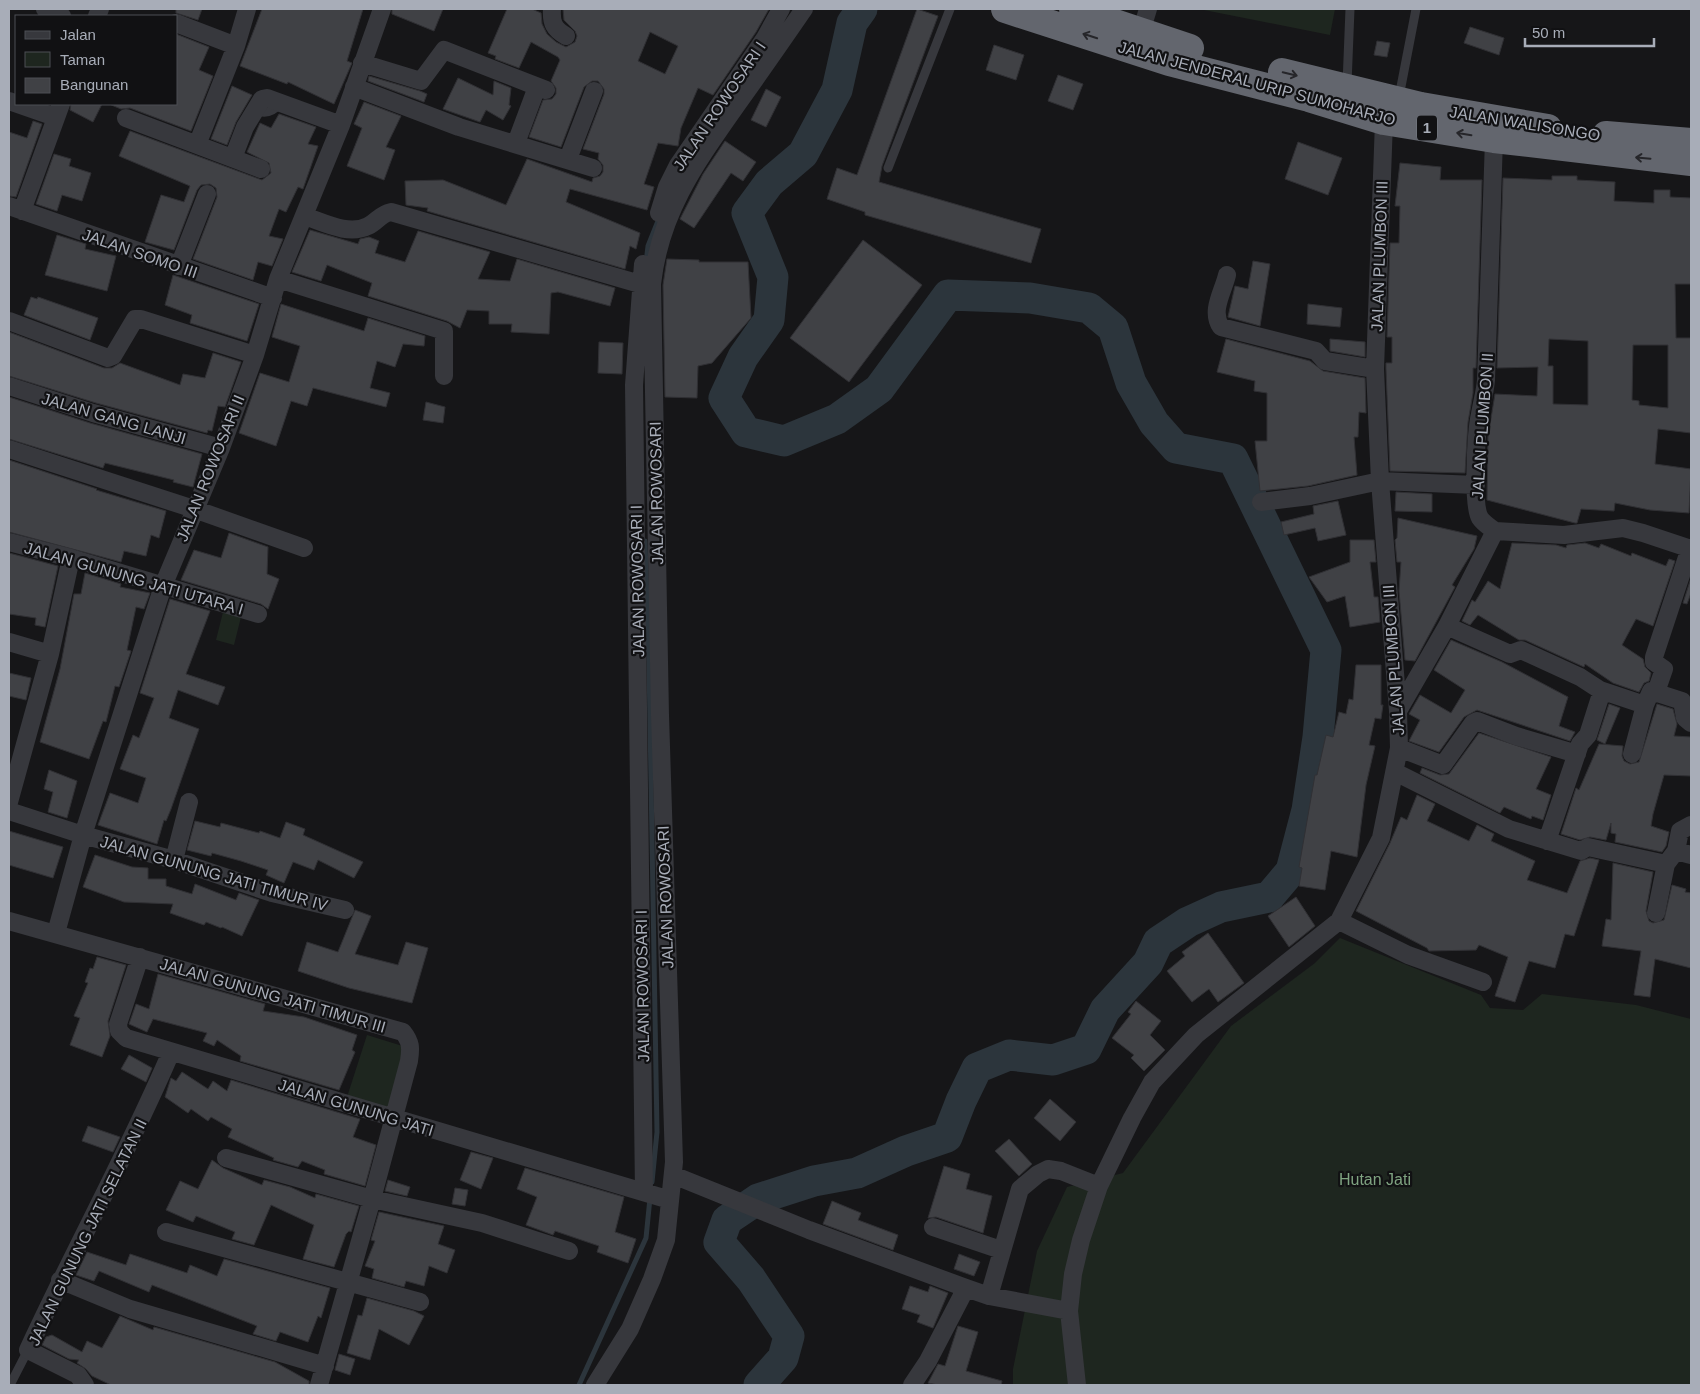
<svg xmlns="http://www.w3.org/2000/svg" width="1700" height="1394" viewBox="0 0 1700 1394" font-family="Arial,sans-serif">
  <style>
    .green { fill: #1e261f }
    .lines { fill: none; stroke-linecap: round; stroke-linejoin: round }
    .stream { stroke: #2c353c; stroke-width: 5 }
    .river { stroke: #2c353c; stroke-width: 31 }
    .building { fill: #404145; stroke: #303034; fill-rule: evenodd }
    .lane { stroke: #37383d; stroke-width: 9 }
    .street { stroke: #37383d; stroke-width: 18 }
    .highway { stroke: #63666e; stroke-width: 28 }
    .oneway { stroke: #26262a }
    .labels { text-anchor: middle; stroke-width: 4.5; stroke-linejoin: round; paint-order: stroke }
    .shield { fill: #111113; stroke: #7b7e86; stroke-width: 1 }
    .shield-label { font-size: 15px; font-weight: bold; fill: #a8adb8 }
    .street-label { font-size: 16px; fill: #a8adb8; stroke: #111113 }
    .park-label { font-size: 16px; fill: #7fa381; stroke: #111113 }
  </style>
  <rect width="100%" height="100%" fill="#161618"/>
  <!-- green -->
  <path class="green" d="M1199 9H1335L1330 35Z
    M224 608 242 613 234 645 216 640Z
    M1340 938 1481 995 1490 1008 1523 1010 1542 994 1636 1005 1691 1019V1385H1013V1369L1037 1251 1067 1187 1123 1173 1231 1026 1315 963Z
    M367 1035 409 1048 389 1111 347 1097Z"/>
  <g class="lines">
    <!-- stream -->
    <path class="stream" d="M646 263 648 246 660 216
      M645 541 649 663 657 1132 652 1182
      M579 1385 646 1238 650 1198"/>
    <!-- river -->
    <path class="river" d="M759 1385 783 1358 789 1336 751 1279 719 1242 727 1220 758 1199 814 1181 857 1173 906 1151 947 1137 961 1101 977 1068 1009 1055 1053 1060 1086 1049 1105 1010 1148 963 1158 942 1188 922 1221 907 1269 897 1291 871 1307 810 1318 737 1326 650 1233 459 1176 448 1154 423 1131 383 1113 328 1089 308 1030 298 948 295 879 389 837 419 784 441 746 432 724 398 743 357 769 320 773 277 747 213 769 183 803 154 837 90 852 23 862 9"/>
  </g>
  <!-- building -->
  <path class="building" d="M176 9H202L198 20 176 13Z
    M262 9H363L347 61 352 63 334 104 288 82 287 84 240 66Z
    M392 9H443L434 31 392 14Z
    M507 9H532L541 13 542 24 547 34 556 42 566 47 575 42 577 36 575 31 564 20 563 9H769L756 32 713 95 698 88 681 128 678 146 658 143 644 184 654 187 647 210 570 189 566 202 640 233 636 249 630 246 625 269 427 211 428 208 406 205 405 181 443 180 506 205 527 159 592 182 593 178 600 176 603 172V165L598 159 599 153 583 149 604 94V89L598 81H592L584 87 561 147 529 137 543 100 552 99 556 94V88L551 81 560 60 558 57 531 42 519 68 495 59 496 56 488 53ZM650 32 678 46 665 74 638 61Z
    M917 9 938 16 882 166 879 182 1041 229 1031 263 865 215V212L827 199 837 168 857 175Z
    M1470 27 1504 38 1499 55 1464 43Z
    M176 34 209 47 199 70 213 76 191 131 130 108 121 109 109 104H176Z
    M1377 41 1390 43 1387 57 1374 55Z
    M994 45 1024 55 1016 80 986 70Z
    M1058 75 1083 84 1073 110 1048 101Z
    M369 76 420 91 427 94 424 102 368 81Z
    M458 78 493 95 494 81 511 88 509 105 511 106 503 120 486 110 480 122 443 109Z
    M232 86 252 95 236 122 227 145 211 139Z
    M766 89 781 97 766 127 751 120Z
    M364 102 401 116 386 147 395 150 384 180 347 166 362 128 354 124Z
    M71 104H102L93 122 70 110Z
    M279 114 316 127 308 144 318 146 303 189 298 187 286 212 279 209 269 236 283 239 272 266 258 262 253 280 193 259 217 197 216 188 210 184 201 185 197 190 174 250 145 242 161 195 184 202 190 186 119 156 130 131 262 180 271 173 269 163 247 152 260 123 271 128Z
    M33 121 42 124 16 197 9 196V132L27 138Z
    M725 141 756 162 743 181 731 173 694 228 680 219 703 174Z
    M1298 142 1342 158 1328 195 1285 179Z
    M54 154 71 159 69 166 91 173 82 201 62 195 57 211 36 204Z
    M1400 163 1441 167 1440 180H1482L1476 368H1473V393L1468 422 1465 473 1390 471 1386 369V363H1392V337H1387L1390 243H1399L1400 206H1395Z
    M1552 176H1577V180L1615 182 1614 201 1654 203V190H1670V197L1691 198V284H1675L1676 338H1691V433L1658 429 1655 464 1691 469 1689 513 1650 510 1615 503 1614 511 1581 509 1577 523H1575L1487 500 1488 437 1495 394 1537 396 1538 367 1497 368 1503 178 1552 180ZM1549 339 1588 341V405L1553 404V366H1548ZM1633 345H1668V408L1639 405V401L1632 400Z
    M310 230 358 244 360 239 369 237 379 241 375 253 405 262 418 231 490 252 478 279 510 281 517 259 615 288 610 306 558 292 551 293 549 334 511 332 512 324H489V311L467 310 460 328 447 321 368 296 372 283 327 265 321 281 292 272Z
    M57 235 86 244 85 249 116 256 107 291 45 275Z
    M863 240 922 285 849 382 790 338Z
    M667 259 699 260V262H748L751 318 712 363 698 366 697 398 665 397 663 285Z
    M1253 261 1270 264 1260 326 1228 317 1235 286 1248 289Z
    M173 275 259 304 247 341 190 323 192 315 165 305Z
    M31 297 37 299 38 297 98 318 90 340 24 315Z
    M281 304 364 331 368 318 425 336 424 346 403 344 395 367 377 361 370 388 390 393 386 407 313 388 307 406 291 401 276 446 239 433 260 373 289 382 300 346 272 337Z
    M1308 304 1342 308 1340 327 1307 324Z
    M9 332 104 368H112L120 363 180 385 183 374 205 378 213 353 241 362 225 407 218 406 212 431 208 430 207 433 96 403 9 376Z
    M1226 339 1310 361 1323 371 1365 378 1366 413 1359 412 1358 437H1354L1357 475 1308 486 1260 491 1255 441H1267V393L1254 391 1255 381 1217 372Z
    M1330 339 1365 342V357L1330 351Z
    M599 342 623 343 622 374 598 373Z
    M9 397 90 423 202 454 193 487 173 482 174 480 105 463 103 468 9 439Z
    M426 402 445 407 443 423 423 420Z
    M9 460 97 489 96 490 166 511 159 538 151 535 146 556 124 551 121 562 9 532Z
    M1396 492 1432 494V512L1395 511Z
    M1338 501 1346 535 1318 541 1315 528 1284 535 1281 522 1314 514 1313 506Z
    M1398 518 1477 536 1474 549 1452 585 1455 587 1415 661 1405 660 1399 591 1401 562H1397L1395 540 1397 538Z
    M229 533 268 547 267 574 279 579 268 609 261 604 181 580 194 550 221 558Z
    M1350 540H1374L1376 562H1370L1374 597H1378L1380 622 1350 627 1345 596 1327 602 1309 577 1350 562Z
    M1512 543 1556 545 1566 548 1567 545 1585 543 1599 548 1601 544 1631 556 1632 553 1666 566 1669 559 1675 561 1653 626 1636 619 1622 645 1643 659 1645 667 1651 673 1649 681 1644 683 1639 692 1613 683 1585 664 1584 667 1525 640H1519L1478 615 1470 625 1462 621 1472 600 1475 602 1488 581 1500 589Z
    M9 553 58 566 45 627 35 625 36 618 9 614Z
    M85 573 121 584 120 587 150 593 144 609 136 607 127 650 131 651 119 687 115 686 106 722 103 721 89 759 40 742 60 669 74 594H81Z
    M1691 578V593L1687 604 1683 603Z
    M170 599 210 611 186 674 225 687 218 705 178 690 169 718 199 729 171 809 166 821 164 820 157 844 98 825 110 793 138 803 146 778 120 769 133 735 139 738 154 698 140 693Z
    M1451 640 1502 662 1568 697 1559 726 1575 732 1570 741 1477 710 1464 717 1439 752 1409 741 1420 720 1409 714 1420 695 1451 713 1465 690 1434 670Z
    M1356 665H1381V705H1383L1381 719 1375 718 1369 745 1375 746 1366 785 1357 857 1331 851 1325 890 1299 886 1302 868 1299 867 1315 775H1317L1326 735 1333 737 1339 712 1346 714 1349 699 1353 700Z
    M9 673 31 678 26 700 9 696Z
    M1609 704 1620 708 1605 744 1597 740Z
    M1657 704 1673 709 1677 724 1674 736 1691 737V776L1664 775 1653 814 1651 826 1669 832 1666 846 1662 852 1615 842 1616 834 1611 833V823L1606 840 1590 837 1580 840 1561 834 1576 788 1579 790 1599 744 1623 746 1622 756 1624 761 1630 764 1639 762Z
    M1479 733 1551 757 1536 789 1551 795 1543 820 1532 816 1531 819 1504 807 1500 813 1420 773 1422 768 1440 775 1449 774Z
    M49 770 77 781 67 818 48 812 53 792 44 789Z
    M1417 795 1435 804 1427 821 1469 841 1477 825 1494 834 1491 841 1535 861 1527 880 1567 893 1580 861 1590 858 1599 860 1574 936 1565 934 1555 968 1529 961 1515 1002 1495 996 1508 957 1479 945 1476 950 1429 951 1427 948 1356 911 1390 843 1401 817 1407 820Z
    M195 821 220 827 221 823 259 833 260 831 280 838 286 822 305 829 303 835 363 862 354 878 318 860 314 870 293 862 284 883 266 875 268 870 241 861 212 853 211 856 187 850Z
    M9 831 63 847 53 878 9 865Z
    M95 855 132 867 148 868V879H166V886L192 894 195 884 236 900 239 893 259 900 242 936 222 927 221 928 206 922 204 925 170 913 173 904 124 902 83 887Z
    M1613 863 1653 872 1646 911 1649 921 1653 923 1664 920 1672 885 1686 889 1685 892 1691 893V968L1655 959 1650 997 1634 995 1641 951 1602 946 1606 919 1611 920Z
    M1296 897 1315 926 1289 947 1268 916Z
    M355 910 371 916 355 954 398 965 406 942 428 948 412 1003 349 988 298 971 307 942 338 952Z
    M1208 933 1244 983 1218 1002 1209 989 1192 1002 1167 971 1185 956 1182 952Z
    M97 957 126 965 108 1021 110 1036 102 1057 70 1045 80 1018 74 1016 88 983 85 982 90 968 93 969Z
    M158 974 265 1004 263 1011 304 1017 357 1035 352 1050 355 1052 339 1090 240 1061 241 1056 217 1040 214 1046 203 1041 207 1033 153 1019 147 1032 129 1024 136 1004 149 1009Z
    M1136 1001 1161 1021 1150 1035 1165 1050 1144 1071 1131 1058 1134 1055 1112 1038 1131 1014 1128 1012Z
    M129 1055 152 1068 146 1082 121 1069Z
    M182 1072 208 1089 213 1081 227 1091 231 1080 360 1119 353 1137 376 1145 365 1186 324 1174 325 1170 302 1161 298 1167 273 1160 274 1158 228 1137 232 1129 211 1117 208 1121 191 1109 188 1113 165 1097 171 1078 176 1081Z
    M1050 1099 1076 1122 1060 1141 1034 1118Z
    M88 1126 120 1137 113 1152 82 1141Z
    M1009 1139 1032 1164 1019 1176 995 1151Z
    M471 1152 493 1158 481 1189 460 1180Z
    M212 1160 223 1168 262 1185 264 1180 290 1187 315 1198 316 1194 359 1206 351 1232 349 1231 346 1234 334 1267 303 1259 314 1225 271 1205 254 1245 232 1239 235 1232 196 1216 193 1222 166 1210 180 1181 198 1189Z
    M944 1166 970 1174 966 1189 992 1196 983 1233 936 1217 928 1218Z
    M525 1168 624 1197 615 1232 636 1239 628 1263 597 1252 599 1246 555 1231 553 1235 526 1225 537 1197 517 1189Z
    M388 1180 410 1187 407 1196 385 1191Z
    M455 1188 468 1190 465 1206 452 1204Z
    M832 1201 861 1213 858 1220 898 1235 893 1250 823 1224Z
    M379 1212 444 1226 438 1244 455 1250 447 1273 429 1266 424 1286 406 1281 404 1287 372 1278 374 1269 365 1266 375 1241 371 1240Z
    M87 1252 126 1265 130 1254 187 1273 190 1265 217 1276 224 1259 330 1288 321 1318 318 1316 308 1342 280 1332 276 1341 253 1334 257 1326 152 1285 149 1292 99 1271 94 1281 76 1275Z
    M959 1254 980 1262 974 1276 954 1269Z
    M910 1286 928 1292 930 1286 948 1293 933 1328 917 1322 920 1315 902 1309Z
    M367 1298 414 1311 424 1316 409 1345 379 1329 370 1360 347 1353 358 1315 362 1316Z
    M120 1316 153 1330 154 1327 275 1362 309 1381V1385H111L92 1376 86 1369 77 1363 79 1360 69 1359 42 1345 46 1337 52 1335 82 1352 87 1341 102 1348Z
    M958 1326 978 1332 966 1371 1002 1381 1001 1385H938L928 1383 938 1364 945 1366Z
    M339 1354 355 1359 350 1375 335 1370Z"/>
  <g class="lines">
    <!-- lane -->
    <path class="lane" d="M1347 84 1350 9
      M1399 97 1416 9
      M255 110C266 115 273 112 280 103
      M888 168 950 9
      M10 1385 28 1350"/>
    <!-- street -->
    <path class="street" d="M45 9 62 16
      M552 9C551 23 554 29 566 36
      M97 16 100 9
      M176 23 236 46
      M1141 32 1148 9
      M362 63 421 81 444 50 546 90
      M354 87 459 127 593 168
      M9 101 55 117
      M126 118 261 169
      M1494 139 1486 380C1485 392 1482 402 1480 414 1476 432 1472 505 1480 518 1484 524 1490 527 1495 531
      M516 143 537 87
      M197 145 236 46 247 9
      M233 158 245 127 262 99 267 98 341 125
      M568 159 594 91
      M9 206 273 298
      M22 211 61 104
      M659 213 667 187 678 165 765 38 781 9
      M304 216C323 222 348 236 368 226 377 222 380 214 391 212L640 284
      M643 264 634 385 644 1192
      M179 266 207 194
      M1227 275C1223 292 1210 311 1221 327L1316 351 1325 361 1375 369
      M278 279 444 331V376
      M9 321 108 358 113 356 135 319H141L255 355
      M9 386 93 413 221 448
      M9 449 194 509 304 548
      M1261 502 1310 496 1380 481 1476 485
      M1495 531 1564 535 1623 528 1643 533 1691 549
      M9 542 71 558 258 614
      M1447 626 1510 654 1521 650 1580 677 1600 690 1645 705 1651 691 1682 701 1685 718 1691 723
      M9 642 50 654
      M1656 692 1664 669 1654 662V657L1690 548
      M1398 711 1447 626 1495 531
      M1399 748 1443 765 1473 723 1477 721 1516 736 1577 754
      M1632 754 1645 705
      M1395 772 1509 829 1581 851 1588 847 1666 864
      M9 802 50 654 71 558
      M9 811 83 835 174 860 272 893 345 910
      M1691 825 1680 831 1676 851 1691 855
      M1547 841 1580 744 1588 735 1602 691
      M174 860 189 802
      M1656 913 1666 864 1676 851
      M9 921 403 1032C411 1042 411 1048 409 1061L372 1199 319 1385
      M1339 921 1408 955 1483 982
      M56 933 83 835 163 586 221 448 255 355 278 279 341 125 382 9
      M140 957 118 1024 119 1031 126 1038 670 1200
      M226 1158 372 1199 482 1223 569 1251
      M673 1175 809 1230 966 1288 989 1296 1069 1311
      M933 1227 1001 1250
      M166 1232 420 1302
      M60 1280 130 1309 325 1366
      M989 1296 1020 1189 1038 1174 1048 1169 1061 1171 1099 1186
      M85 1385 78 1375 28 1350C74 1250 128 1153 171 1052
      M595 1385 630 1329 652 1279 666 1240 674 1162 660 715 652 284C660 212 696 163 736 106 759 74 782 41 804 9
      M912 1385 928 1361 966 1288
      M1077 1385 1069 1311 1073 1274 1081 1240 1099 1186 1132 1118 1152 1082 1196 1035 1339 921 1381 838 1399 748 1398 711 1380 481 1375 369 1384 121"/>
    <!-- highway -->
    <path class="highway" d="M1005 9 1169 62 1309 98 1384 121 1494 139 1691 162
      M1073 9 1190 48
      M1282 72 1421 106 1548 128
      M1606 135 1691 142"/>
  </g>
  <!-- one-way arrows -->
  <defs><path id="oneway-shaft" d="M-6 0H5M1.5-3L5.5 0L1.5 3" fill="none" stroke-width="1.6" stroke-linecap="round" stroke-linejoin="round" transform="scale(1.25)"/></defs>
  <g class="oneway">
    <use href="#oneway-shaft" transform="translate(1090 36) rotate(-162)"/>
    <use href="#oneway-shaft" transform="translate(1290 74) rotate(14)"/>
    <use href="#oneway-shaft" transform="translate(1464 134) rotate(-171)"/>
    <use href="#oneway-shaft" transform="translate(1643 158) rotate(-175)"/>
  </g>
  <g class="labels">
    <!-- shield labels -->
    <rect class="shield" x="1417" y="115.5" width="20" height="25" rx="4"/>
    <g class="shield-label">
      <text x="1427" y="133">1</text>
    </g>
    <!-- street labels -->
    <g class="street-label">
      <text transform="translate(1257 83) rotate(15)" y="6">JALAN JENDERAL URIP SUMOHARJO</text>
      <text transform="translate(719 106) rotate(-56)" y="6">JALAN ROWOSARI I</text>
      <text transform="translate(1525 123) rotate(9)" y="6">JALAN WALISONGO</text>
      <text transform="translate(140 253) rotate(19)" y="6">JALAN SOMO III</text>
      <text transform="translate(1379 256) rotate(-88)" y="6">JALAN PLUMBON III</text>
      <text transform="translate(114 418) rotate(16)" y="6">JALAN GANG LANJI</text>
      <text transform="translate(1482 426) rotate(-86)" y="6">JALAN PLUMBON II</text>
      <text transform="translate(210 468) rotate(-68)" y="6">JALAN ROWOSARI II</text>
      <text transform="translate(656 493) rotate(-91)" y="6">JALAN ROWOSARI</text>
      <text transform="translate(134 578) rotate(16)" y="6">JALAN GUNUNG JATI UTARA I</text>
      <text transform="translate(637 581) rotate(-91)" y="6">JALAN ROWOSARI I</text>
      <text transform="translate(1393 660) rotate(-94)" y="6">JALAN PLUMBON III</text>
      <text transform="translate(214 873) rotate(16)" y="6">JALAN GUNUNG JATI TIMUR IV</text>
      <text transform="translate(665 897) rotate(-92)" y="6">JALAN ROWOSARI</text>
      <text transform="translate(642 986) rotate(-91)" y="6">JALAN ROWOSARI I</text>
      <text transform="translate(273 995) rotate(16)" y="6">JALAN GUNUNG JATI TIMUR III</text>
      <text transform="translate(356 1107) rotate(17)" y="6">JALAN GUNUNG JATI</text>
      <text transform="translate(87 1232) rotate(-64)" y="6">JALAN GUNUNG JATI SELATAN II</text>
    </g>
    <!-- park labels -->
    <g class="park-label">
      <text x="1375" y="1185">Hutan Jati</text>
    </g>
  </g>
  <!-- border -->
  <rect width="1700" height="1394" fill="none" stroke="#a8adb8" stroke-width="20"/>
  <!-- legend -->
  <rect x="15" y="15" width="162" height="90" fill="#111113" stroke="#4d4f55"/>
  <rect x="25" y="31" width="25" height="8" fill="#37383d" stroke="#4d4f55"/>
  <text x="60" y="40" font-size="15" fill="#a8adb8">Jalan</text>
  <rect x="25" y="52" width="25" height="15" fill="#1e261f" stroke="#4d4f55"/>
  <text x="60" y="65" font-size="15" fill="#a8adb8">Taman</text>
  <rect x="25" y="78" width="25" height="15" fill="#404145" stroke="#4d4f55"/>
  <text x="60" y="90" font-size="15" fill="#a8adb8">Bangunan</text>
  <!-- scale -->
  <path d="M1525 38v8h129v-8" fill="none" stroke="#a8adb8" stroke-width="2.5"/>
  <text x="1532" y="38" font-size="15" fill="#a8adb8" stroke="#111113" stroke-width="4" paint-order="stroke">50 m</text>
</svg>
